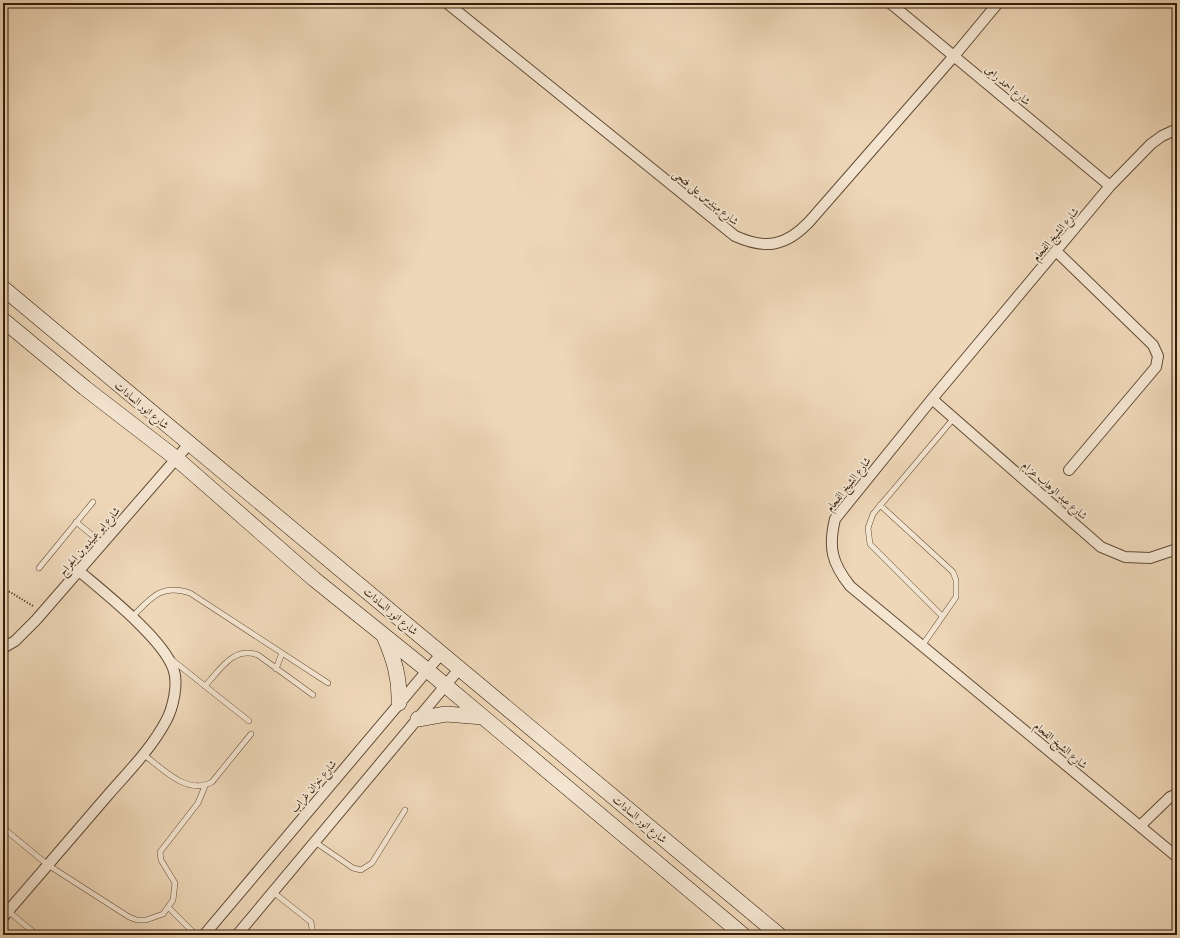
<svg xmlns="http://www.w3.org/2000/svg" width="1180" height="938" viewBox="0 0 1180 938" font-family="Vollkorn,Amiri,serif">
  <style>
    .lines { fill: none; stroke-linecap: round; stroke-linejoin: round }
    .lane-casing { stroke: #624b35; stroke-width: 6 }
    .street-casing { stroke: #624b35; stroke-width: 12 }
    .secondary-casing { stroke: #331c09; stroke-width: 16 }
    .path { stroke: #331c09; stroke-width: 2; stroke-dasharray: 1 2; stroke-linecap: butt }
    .lane { stroke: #f4e5d1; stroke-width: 5 }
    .street { stroke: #f4e5d1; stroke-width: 10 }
    .secondary { stroke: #f4e5d1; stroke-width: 15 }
    .labels { text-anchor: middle; stroke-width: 4; stroke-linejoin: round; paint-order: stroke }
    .street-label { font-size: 11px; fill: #331c09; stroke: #f4e5d1 }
  </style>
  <rect width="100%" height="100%" fill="#eed7b8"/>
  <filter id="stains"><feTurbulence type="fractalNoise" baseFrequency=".005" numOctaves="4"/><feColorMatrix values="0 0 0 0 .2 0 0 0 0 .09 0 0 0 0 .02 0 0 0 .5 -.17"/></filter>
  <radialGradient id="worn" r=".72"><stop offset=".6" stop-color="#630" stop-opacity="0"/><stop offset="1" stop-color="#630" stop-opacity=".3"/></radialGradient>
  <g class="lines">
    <!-- lane casing -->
    <g class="lane-casing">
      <path id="lane" d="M880 505 953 572 956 580V597L922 646
        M76 522 103 544
        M39 568 93 502
        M942 616 870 544 868 528 873 514 954 418
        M132 617C151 598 161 583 190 593L328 683
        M171 659 249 721
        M276 669 282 653
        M205 686C220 670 233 646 258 655L313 695
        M143 754C162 768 187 796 212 782L251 734
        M3 828 48 865 129 917 137 920H146L163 914 173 900 175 883 161 860 160 852 198 803 205 786
        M315 842 353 868 361 870 372 863 405 810
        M273 892 311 922 313 935
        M169 908 196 935
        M8 911 37 935"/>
    </g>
    <!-- street casing -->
    <g class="street-casing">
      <path id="street" d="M447 3 735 236C766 250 786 246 809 222L954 56 998 3
        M890 3 1110 186
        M1177 129 1162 136 1151 144 1110 186 932 399 835 519C828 548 832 563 850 586L1177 857
        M1057 252 1153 345 1158 356 1156 367 1069 470
        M932 399 1101 547 1125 557 1150 558 1177 549
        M3 648 15 641 36 620 189 444
        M1140 826 1170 797 1177 794
        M3 917C38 876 73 836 108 795 128 772 151 749 166 721 173 708 179 683 173 668 162 638 105 593 79 571
        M204 935 442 653
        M237 935 460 668"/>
    </g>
    <!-- secondary casing -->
    <g class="secondary-casing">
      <path id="secondary" d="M3 288 779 935
        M3 320 85 388 177 459 314 579 427 670 743 935
        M384 636C394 659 400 678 399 703
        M418 719 446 714 483 717"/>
    </g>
    <!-- path -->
    <path class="path" d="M3 590 10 592 33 606"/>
    <!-- lane -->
    <use href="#lane" class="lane"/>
    <!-- street -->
    <use href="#street" class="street"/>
    <!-- secondary -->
    <use href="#secondary" class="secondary"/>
  </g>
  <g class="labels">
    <!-- street labels -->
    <g class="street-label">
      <text transform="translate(1008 85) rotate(40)" y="4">شارع احمد رامى</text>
      <text transform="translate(706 197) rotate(39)" y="4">شارع مهندس على فتحى</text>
      <text transform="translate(1055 234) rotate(-50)" y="4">شارع الشيخ الفحام</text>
      <text transform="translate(142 405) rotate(40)" y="4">شارع انور السادات</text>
      <text transform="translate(848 484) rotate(-52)" y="4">شارع الشيخ الفحام</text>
      <text transform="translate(1055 490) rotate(41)" y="4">شارع عبد الوهاب عزام</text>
      <text transform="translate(89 541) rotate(-49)" y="4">شارع ابو عبيده بن الجراح</text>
      <text transform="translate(391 611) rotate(40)" y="4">شارع انور السادات</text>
      <text transform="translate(1061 745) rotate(40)" y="4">شارع الشيخ الفحام</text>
      <text transform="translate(313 786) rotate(-50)" y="4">شارع خزان غراب</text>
      <text transform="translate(640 819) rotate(40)" y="4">شارع انور السادات</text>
    </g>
  </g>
  <!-- margin -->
  <rect width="1180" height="938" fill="none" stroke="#eed7b8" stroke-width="16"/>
  <rect x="4" y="4" width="1172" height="930" fill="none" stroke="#331c09" stroke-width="2"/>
  <rect x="8" y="8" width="1164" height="922" fill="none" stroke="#331c09"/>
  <rect width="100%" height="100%" filter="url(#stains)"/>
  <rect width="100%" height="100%" fill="url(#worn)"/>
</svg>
